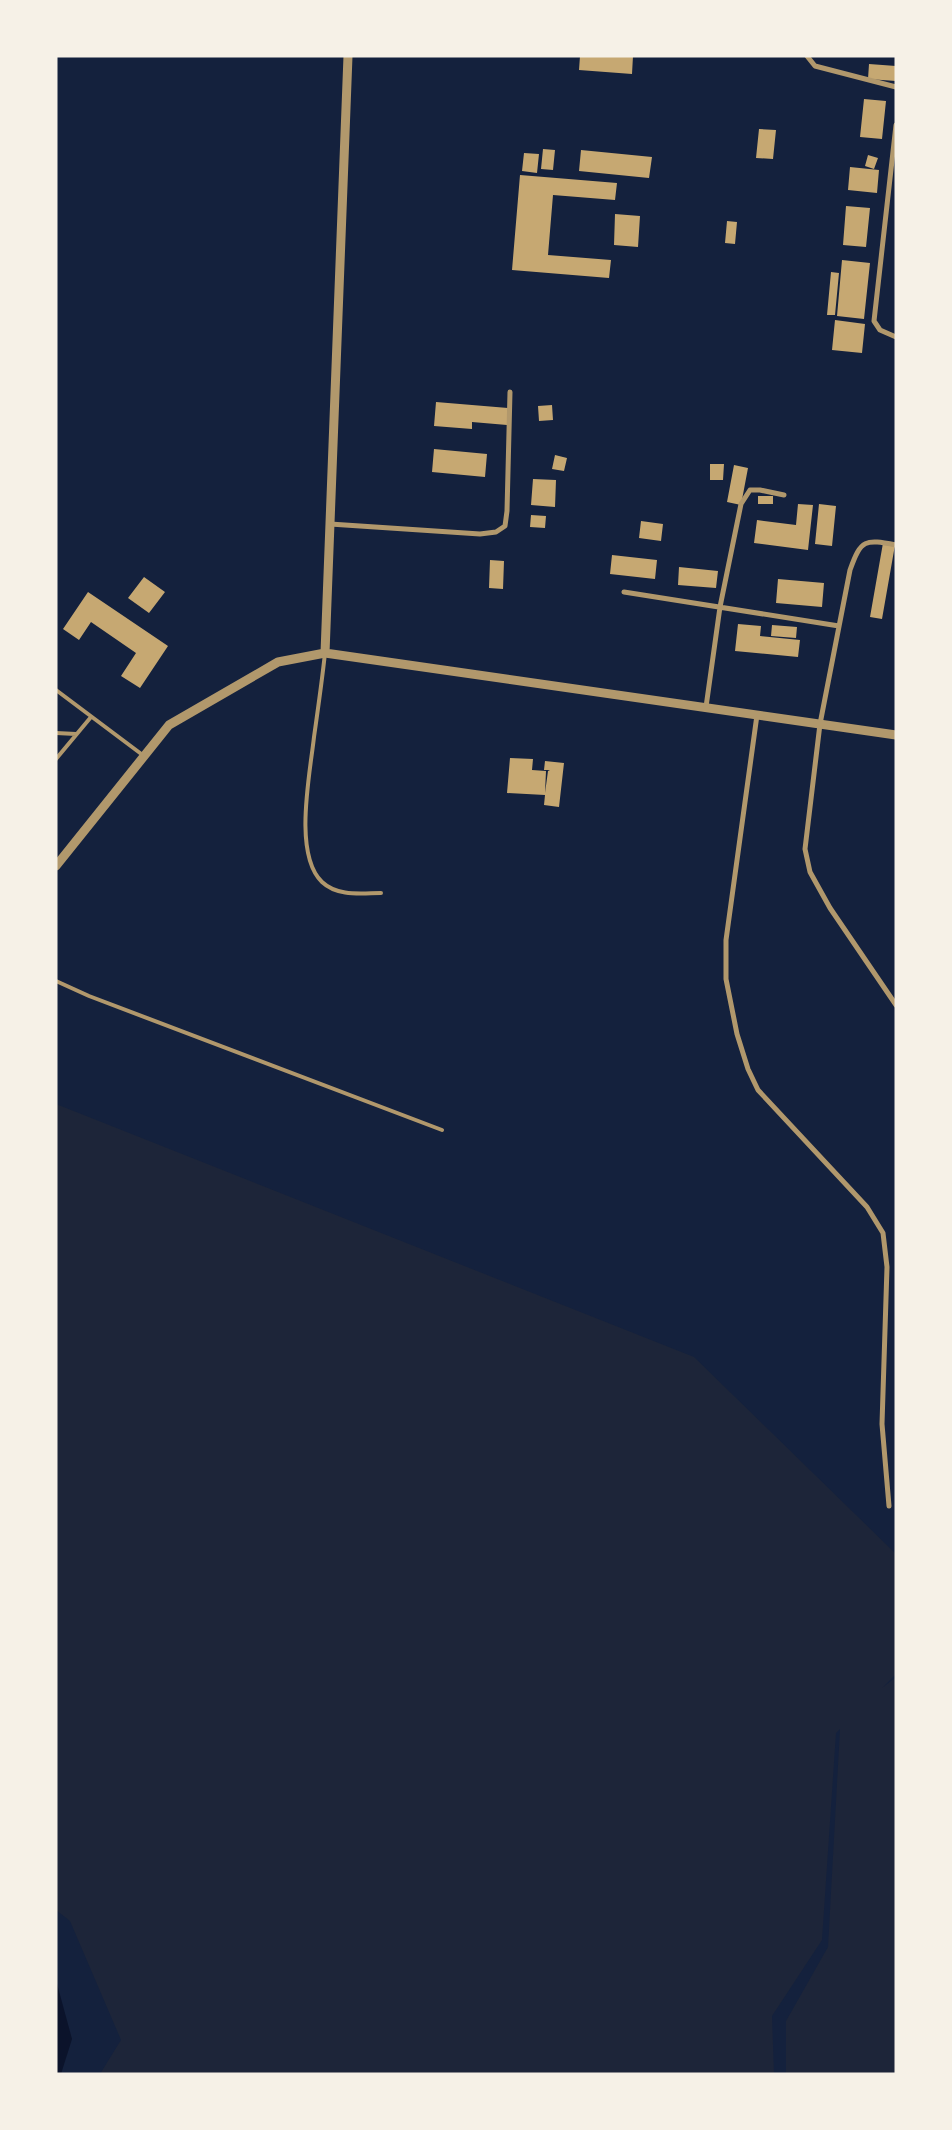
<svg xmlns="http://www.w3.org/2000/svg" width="952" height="2130" viewBox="0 0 952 2130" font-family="Lato,sans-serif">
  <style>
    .green { fill: #1d2539 }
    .water { fill: #0b132b }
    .building { fill: #c6a872 }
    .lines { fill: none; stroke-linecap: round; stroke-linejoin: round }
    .service { stroke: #b1986c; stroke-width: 4 }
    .minor { stroke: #b1986c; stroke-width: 5 }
    .tertiary { stroke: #b1986c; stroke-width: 9 }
  </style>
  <rect width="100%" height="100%" fill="#14213d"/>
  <!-- green -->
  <path class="green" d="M56 1104 694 1357 896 1554V1674L882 1688 896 1677V2074H786V2021L828 1947 840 1729 836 1733 822 1940 772 2016 774 2074H100L121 2040 70 1921 56 1910Z"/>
  <!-- water -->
  <path class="water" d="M56 1980 72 2039 61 2074H56Z"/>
  <!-- building -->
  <path class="building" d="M580 56H633L632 74 579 70Z
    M869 64 896 66V81L868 79Z
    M864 99 886 101 882 139 860 137Z
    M759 129 776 130 773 159 756 158Z
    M543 149 555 150 553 170 541 169Z
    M581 150 652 157 649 178 579 171Z
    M524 153 539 154 537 173 522 171Z
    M868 155 878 158 874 169 865 166Z
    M850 167 879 170 877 193 848 190Z
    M520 175 617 183 615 200 553 195 548 255 611 260 609 278 512 270Z
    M846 206 870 208 866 247 843 245Z
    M615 214 640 216 638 247 614 245Z
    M727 221 737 222 735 244 725 243Z
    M842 260 870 263 864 319 837 316Z
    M831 272 839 273 835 315H827Z
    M835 320 865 324 862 353 832 350Z
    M436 402 508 408 507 425 472 422V429L434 426Z
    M552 405 553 420 539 421 538 406Z
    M434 449 487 454 485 477 432 472Z
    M555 455 567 458 564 471 552 469Z
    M710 464H724L723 480H710Z
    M734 465 748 468 741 505 727 502Z
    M533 479 556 480 555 507 531 505Z
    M758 496H773V504H758Z
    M798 504 813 505 808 550 754 543 757 520 796 525Z
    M819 504 836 506 832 546 815 544Z
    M531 515 546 516 545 528 530 527Z
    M641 521 663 524 661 541 639 538Z
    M883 543 895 545 882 619 870 617Z
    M612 555 657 560 655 579 610 574Z
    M490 560 504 561 503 589 489 588Z
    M679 567 718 571 716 588 678 585Z
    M144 577 165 592 149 613 128 598Z
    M778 579 824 583 822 607 776 603Z
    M88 592 168 646 140 688 121 676 136 653 91 622 79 640 63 629Z
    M738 624 761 626 760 636 800 640 798 657 735 651Z
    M772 625 797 627 796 638 771 636Z
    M510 758 533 759 532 770 546 771 545 793 548 771 550 770H544L545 761 564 763 559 807 544 805 545 795 507 793Z"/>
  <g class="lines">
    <!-- service -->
    <path class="service" d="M325 653C322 681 318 709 314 737 310 774 293 854 322 882 338 897 362 893 381 893
      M56 690 144 756
      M56 733 76 734
      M56 759 91 717
      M56 981 89 996 442 1130"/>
    <!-- minor -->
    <path class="minor" d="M807 56 815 66 896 87
      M896 125 874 321 880 330 896 337
      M330 524 480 534 496 532 505 526 507 511 510 392
      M896 545C865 539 861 539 850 570L820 724 805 849 810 872 830 908 896 1005
      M624 592 839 626
      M706 707 720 607 741 504 750 490H760L784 495
      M757 715 726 940V979L737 1034 748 1069 758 1090 867 1207 883 1233 887 1267 882 1424 889 1506"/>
    <!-- tertiary -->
    <path class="tertiary" d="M325 653 348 56
      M56 866 169 725 278 662 325 653 896 735"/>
  </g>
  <!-- border -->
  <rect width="952" height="2130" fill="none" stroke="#f6f1e7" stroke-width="115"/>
</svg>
